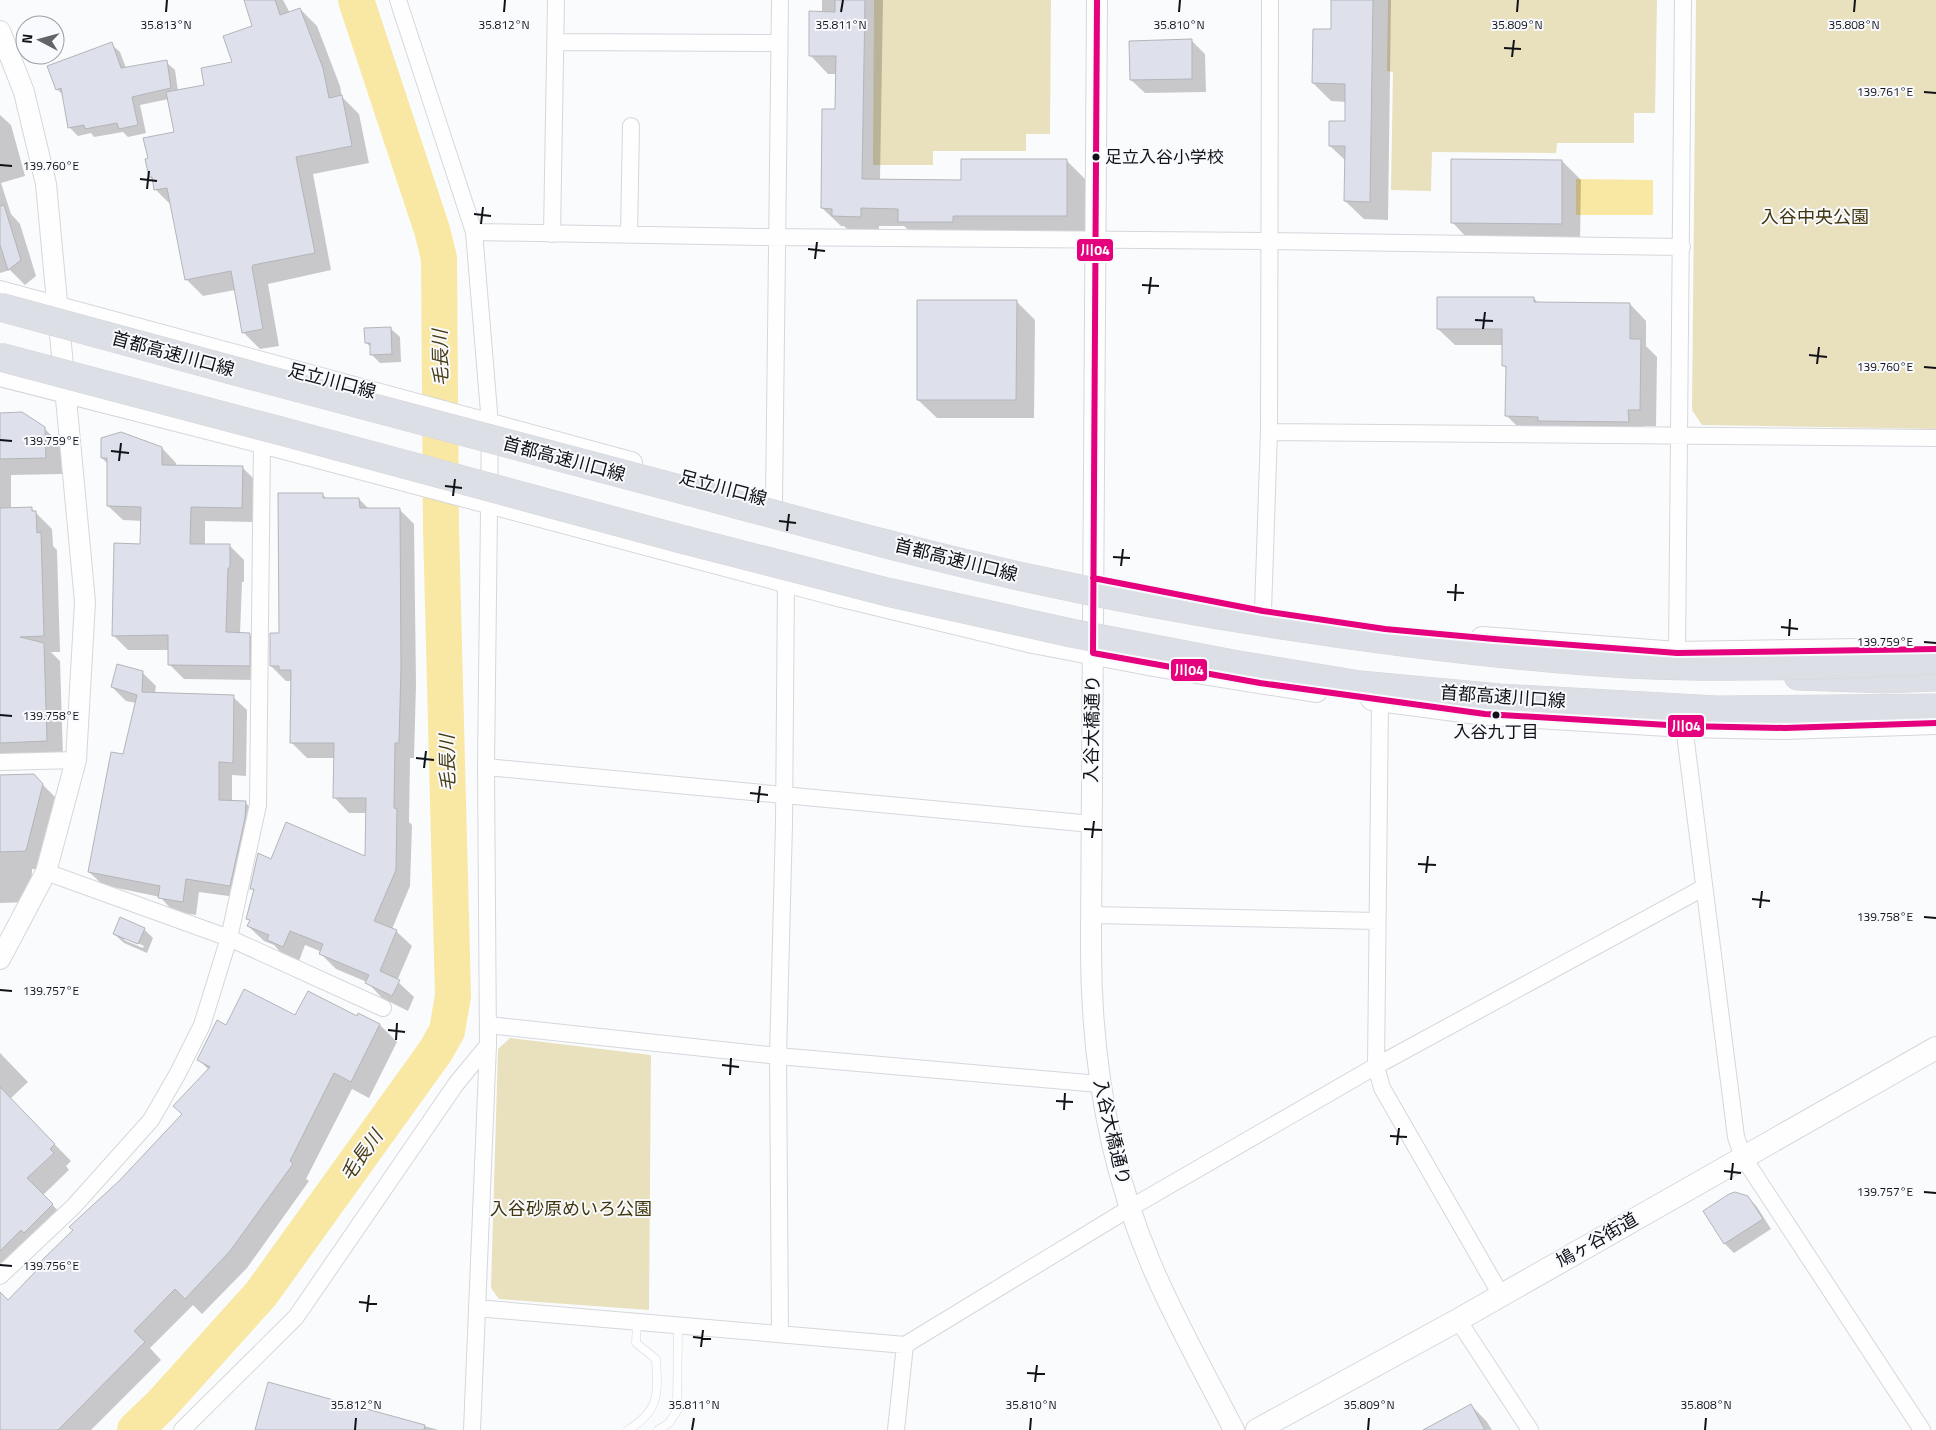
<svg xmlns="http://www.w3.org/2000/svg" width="1936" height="1430" viewBox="0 0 1936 1430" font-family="'Titillium Web','Noto Sans JP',sans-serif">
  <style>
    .green { fill: #e9e0be }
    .water { fill: #f9e7a4 }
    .shadow { fill: #0003; fill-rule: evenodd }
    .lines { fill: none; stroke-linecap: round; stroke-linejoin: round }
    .river { stroke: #f9e7a4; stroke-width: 36 }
    .building { fill: #dee1eb; stroke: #b3b5b9 }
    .service-casing { stroke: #d5d7dc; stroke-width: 9 }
    .minor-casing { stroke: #d5d7dc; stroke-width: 18 }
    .tertiary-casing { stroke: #d5d7dc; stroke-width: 22 }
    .secondary-casing { stroke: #d5d7dc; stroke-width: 24 }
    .motorway-casing { stroke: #d7d7d9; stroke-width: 29 }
    .service { stroke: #fefeff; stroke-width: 8 }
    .minor { stroke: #fefeff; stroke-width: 16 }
    .tertiary { stroke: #fefeff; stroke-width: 20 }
    .secondary { stroke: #fefeff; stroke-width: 22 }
    .motorway { stroke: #dcdfe6; stroke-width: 28 }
    .motorway-bridge-casing { stroke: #d7d7d9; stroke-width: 29; stroke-linecap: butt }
    .motorway-bridge { stroke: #dcdfe6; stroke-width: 28 }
    .bus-1-casing { stroke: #f9fafe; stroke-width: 10 }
    .bus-1 { stroke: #e5007d; stroke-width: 6 }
    .ticks { fill: none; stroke: #101218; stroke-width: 2 }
    .bus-dot { fill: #101218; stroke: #f9fafe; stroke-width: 2 }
    .labels { text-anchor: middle; stroke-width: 4; stroke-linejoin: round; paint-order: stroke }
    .bus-label { font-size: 17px; fill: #101218; stroke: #f9fafe; text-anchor: start }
    .park-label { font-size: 18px; fill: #41360c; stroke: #f9fafe }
    .street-label { font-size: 18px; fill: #101218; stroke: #f9fafe }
    .water-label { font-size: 19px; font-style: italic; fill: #483d14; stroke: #f9fafe }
    .ticks-label { font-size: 12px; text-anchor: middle; fill: #101218; stroke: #f9fafe; stroke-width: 4; stroke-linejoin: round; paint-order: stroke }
    .line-badge { stroke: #f9fafe; stroke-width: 2 }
    .badge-label { font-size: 14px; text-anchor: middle; font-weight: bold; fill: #fff }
  </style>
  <rect width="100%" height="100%" fill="#fafbfd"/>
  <!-- green -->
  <path class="green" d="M874 0H1051L1050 134H1026V151H933V165H873Z
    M1388 0H1657L1655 113H1634V143H1557L1556 153 1432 152 1431 191 1391 190 1393 72 1387 71Z
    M1696 0H1936V429L1702 425 1692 410Z
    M510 1038 651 1055 649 1310 499 1299 491 1288 498 1049Z"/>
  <!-- water -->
  <path class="water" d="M1576 179 1653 180V215H1576Z"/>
  <!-- shadow -->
  <path class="shadow" d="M245 0H283L290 13 300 9 317 26 340 86 342 97 359 114 369 163 313 174 331 270 268 284 279 346 260 349 243 332 235 290 203 296 186 279 172 206 156 190 154 181 150 177 149 159 175 133 169 99 140 105 146 133 128 137 123 132 94 137 91 133 78 136 70 128 64 96 57 89 111 44 120 52 126 68 166 62 175 70 178 91 206 86 234 63 254 26Z
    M822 0H883L880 180 962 181 1066 160 1085 179V234L918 239 904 226H879V235L852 234 844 226H841L822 208 836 111 837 74H828L810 55 822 13Z
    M1332 0H1391L1388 220 1364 219 1345 201 1346 161 1330 146 1346 122V102L1331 101 1313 83 1332 31Z
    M1191 40 1205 54 1206 92 1145 93 1131 80Z
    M0 115 11 125 25 176 1 183 11 214 20 224 36 276 25 285 10 270 0 273Z
    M1562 161 1581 180 1580 242 1470 241 1452 222Z
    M1534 298 1539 304H1630L1646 321V346L1657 357 1656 426H1644V437L1523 432 1506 415 1507 369 1503 365V345H1455L1438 329Z
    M1016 301 1035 320 1034 418H937L918 400Z
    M390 328 400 337 401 362 380 363 371 354V347L366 343Z
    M0 414 44 428 61 445 62 474 11 475V509H32L52 529 53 546 57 550 60 652H51L60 661 63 757 0 759Z
    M162 448 176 463V466L242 467 257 482 256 522 205 521V545L230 546 244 560V582H242L240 634H249L264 649V680L184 679 169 664V650H128L113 635 141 545 142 521 123 520 108 506V464L102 458Z
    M322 494 328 500 359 499 369 509H399L414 524 416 685 414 758H410L409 822 412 825 410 886 392 929 396 931 412 946 397 981 414 997 408 1011 382 998 367 982 336 969 321 954 322 952 305 945 299 961 283 955 274 945 264 941 248 926 250 921 247 918 254 891 251 888 271 860 366 858 367 813H349L334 797 335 758H307L292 743V681H286L271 666Z
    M142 672 156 686 155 693 233 697 247 710 246 776 232 775V802H245L258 816 243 898 199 892 196 915 173 911 160 897 103 885 89 872 124 756 136 703 126 701 112 687Z
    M0 776H34L61 803 44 869H32L31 902 0 903Z
    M144 929 153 938 147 953 124 943 114 934ZM124 937 144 946 143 948 124 940Z
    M359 1015 380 1025 397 1042 369 1098 352 1089 306 1179 309 1181 247 1268 202 1314 193 1305 150 1348 161 1360 91 1430H0V1295L8 1302 184 1114 209 1070 199 1060 227 1027 295 1017 357 1018Z
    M0 1053 28 1082 10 1099 71 1161 66 1166 69 1170 43 1195 66 1219 0 1283Z
    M1748 1197 1757 1207 1771 1229 1734 1253 1725 1244 1704 1211Z
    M269 1384 439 1430H256Z
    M1471 1405 1487 1422 1492 1430H1426Z"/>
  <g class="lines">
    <!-- river -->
    <path class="river" d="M135 1430 162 1404 261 1294 435 1052 447 1031 453 996 441 528 439 258 432 230 356 0"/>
  </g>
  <!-- building -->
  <path class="building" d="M244 0H275L280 15 300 8 323 68 329 98 342 95 352 146 296 157 315 253 253 265 252 267 263 329 242 333 231 271 185 280 167 188 154 190 152 177H149L145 159 148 158 143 138 174 132 166 92 204 85 201 68 232 62 223 36 252 26Z
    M835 0H865L862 179 961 180V159H1067V216H953V222H898V209L861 208V217L832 216V209L821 208 822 109H835L836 56H809V11L835 12Z
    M1331 0H1373L1370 202 1344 201 1345 146H1329V121H1345V84L1312 83 1313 29H1331Z
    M1192 39V79L1130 80 1129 41Z
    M112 42 121 68 167 60 171 88 132 97 138 125 119 129 117 123 85 129 84 125 68 128 61 88 56 90 47 66Z
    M1451 159 1562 160V224L1451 223Z
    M4 205 21 260 8 270 0 245V206Z
    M1437 297H1534V302L1630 303V339H1641L1640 410H1628L1629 422 1538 421V417L1505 416 1506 366H1502V329H1437Z
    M917 300H1017L1016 400H917Z
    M391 327 392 354 370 355V343H365L364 328Z
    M22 412 45 427 46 458 0 459V413Z
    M121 432 162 447V465L243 466 242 508 191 507 190 544H230V568H228L226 632 250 633V666L168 665V635L112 636 114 543 140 544 141 507 107 506V458H101V438Z
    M278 493H323V498H359L360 508H400L401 668 399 743H395L394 808 397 809 396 870 374 921 397 930 380 971 400 980 392 996 365 983 369 975 319 954 323 944 290 931 283 947 267 940 269 935 247 926 250 920 246 919 254 889H250L258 853 271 859 286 822 365 856 366 798H333L334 743H290L291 670H279V666H270V633H279Z
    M32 507V511H36L37 533 41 532 44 636 20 637 44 643 47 741 0 743V508Z
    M117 664 143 671 142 692 234 695 233 763 219 762V800L246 801 245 818 230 886 186 879 183 902 158 898 160 886 88 872 111 752 123 754 137 695 111 687Z
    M34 774 43 784 26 851 0 852V775Z
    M120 917 145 928 138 944 113 934Z
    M244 989 295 1015 308 991 357 1016 358 1013 380 1024 351 1082 334 1073 290 1161 293 1164 230 1251 185 1299 175 1289 134 1331 145 1342 58 1430H0V1292L8 1300 36 1271 34 1268 73 1230 69 1227 119 1181 182 1114 173 1106 210 1067 197 1060 217 1020 226 1025Z
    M0 1087 55 1144 50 1149 54 1153 27 1178 53 1204 24 1233 21 1230 0 1251Z
    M1735 1192 1748 1196 1763 1219 1724 1244 1703 1211 1729 1194Z
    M268 1382 425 1425 424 1430H255Z
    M1471 1404 1485 1430H1423Z"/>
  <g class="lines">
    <!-- service casing -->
    <g class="service-casing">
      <path id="service" d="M628 1430C660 1410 658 1394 656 1359L636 1343 637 1322
        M658 1430 669 1423 677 1411 678 1325"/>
    </g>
    <!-- minor casing -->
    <g class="minor-casing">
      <path id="minor" d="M398 0 474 232 490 424 486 767 488 1045 472 1430
        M556 42 779 43
        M474 232 762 237 1268 241 1682 247
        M552 234 556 0
        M629 235 631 126
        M1269 432 1936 438
        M774 502 780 0
        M1263 611 1269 432 1270 0
        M1677 653 1683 0
        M1380 700 1376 1066 1382 1088 1501 1295
        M1684 726 1736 1137 1743 1157 1922 1430
        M0 762 76 760
        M486 767 1092 824
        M46 872 229 938 383 1008
        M1091 915 1377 921
        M488 1025 778 1056 1099 1084
        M0 1276 74 1206 151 1120 178 1073 202 1025 229 938 258 805 262 442
        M477 1308 905 1345 1130 1208 1376 1066 1703 888
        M1458 1320 1530 1430
        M780 1334 778 1056 784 824 786 581
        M182 1430 296 1317 456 1084 488 1045
        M896 1430 905 1345"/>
    </g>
    <!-- tertiary casing -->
    <g class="tertiary-casing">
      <path id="tertiary" d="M1097 0 1091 939C1090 1051 1107 1161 1151 1264 1175 1321 1206 1375 1234 1430
        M0 31 24 92 46 184 85 602 76 760 46 872 0 959"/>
    </g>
    <!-- secondary casing -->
    <g class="secondary-casing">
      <path id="secondary" d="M0 292 631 463
        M0 375 262 442 834 594 1033 642 1159 666 1316 691
        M1482 638 1677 653 1859 650
        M1372 699 1485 714 1684 726 1785 728 1936 723
        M1257 1430 1458 1320 1936 1048"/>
    </g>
    <!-- motorway casing -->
    <g class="motorway-casing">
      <path id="motorway" d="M1798 676 1885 679 1936 677"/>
    </g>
    <!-- service -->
    <use href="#service" class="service"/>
    <!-- minor -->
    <use href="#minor" class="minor"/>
    <!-- tertiary -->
    <use href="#tertiary" class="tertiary"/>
    <!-- secondary -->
    <use href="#secondary" class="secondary"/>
    <!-- motorway -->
    <use href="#motorway" class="motorway"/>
    <!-- motorway-bridge casing -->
    <g class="motorway-bridge-casing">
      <path id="motorway-bridge" d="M0 307C230 370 460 432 691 492 803 522 915 553 1028 578 1155 606 1282 627 1410 643 1483 652 1555 660 1628 664 1731 669 1833 665 1936 660
        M0 357 281 431 681 539 887 592 1071 633 1233 664 1360 685 1500 698 1717 710 1936 708"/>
    </g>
    <!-- motorway-bridge -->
    <use href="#motorway-bridge" class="motorway-bridge"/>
    <!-- bus-1 casing -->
    <g class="bus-1-casing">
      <path id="bus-1" d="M1097 0 1093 653 1260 683 1485 714 1684 726 1785 728 1936 723
        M1093 578 1263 611 1385 629 1494 639 1677 653 1936 649"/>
    </g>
    <!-- bus-1 -->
    <use href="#bus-1" class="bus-1"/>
  </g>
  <!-- ticks -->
  <path class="ticks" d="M166 12 167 0M504 12 505 0M841 12 843 0M1179 12 1180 0M1517 12 1518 0M1854 12 1855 0M1504 48 1521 49M1512 57 1514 40M1924 92 1936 93M0 165 12 166M140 179 157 181M147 189 149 171M474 214 491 216M481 224 483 207M808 249 825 251M815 259 817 242M1142 285 1159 286M1149 294 1151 277M1475 320 1493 321M1483 329 1485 312M1809 355 1827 357M1817 364 1819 347M1924 367 1936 368M0 440 12 441M111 451 129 453M119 461 121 443M445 486 462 488M453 496 455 479M779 521 796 523M787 531 789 514M1113 557 1130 558M1121 566 1123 549M1447 592 1464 593M1455 601 1456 584M1781 627 1798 629M1789 636 1790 619M1924 642 1936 643M0 715 12 716M416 758 434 760M424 768 426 751M750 793 768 795M758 803 760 786M1084 829 1102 830M1092 838 1094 821M1418 864 1436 865M1426 873 1428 856M1752 899 1770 901M1760 908 1762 891M1924 917 1936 918M0 990 12 991M388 1030 405 1032M396 1040 397 1023M722 1065 739 1067M730 1075 731 1058M1056 1101 1073 1102M1064 1110 1065 1093M1390 1136 1407 1137M1397 1145 1399 1128M1724 1171 1741 1173M1731 1180 1733 1163M1924 1192 1936 1193M0 1265 12 1266M359 1302 377 1304M367 1312 369 1295M693 1337 711 1339M701 1347 703 1330M1027 1373 1045 1374M1035 1382 1037 1365M355 1430 356 1418M692 1430 694 1418M1030 1430 1031 1418M1368 1430 1369 1418M1705 1430 1706 1418"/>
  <!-- markers -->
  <g class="bus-dot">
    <circle cx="1096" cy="157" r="4.5"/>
    <circle cx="1496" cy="715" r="4.5"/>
  </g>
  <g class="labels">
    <!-- bus labels -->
    <g class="bus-label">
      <text x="1105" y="163">足立入谷小学校</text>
      <text x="1496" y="738" text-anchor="middle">入谷九丁目</text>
    </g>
    <!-- park labels -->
    <g class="park-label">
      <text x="1815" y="223">入谷中央公園</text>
      <text x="571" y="1215">入谷砂原めいろ公園</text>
    </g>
    <!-- street labels -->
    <g class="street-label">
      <text transform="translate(173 354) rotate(15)" y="6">首都高速川口線</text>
      <text transform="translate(332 381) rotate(15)" y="6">足立川口線</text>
      <text transform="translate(564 459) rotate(15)" y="6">首都高速川口線</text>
      <text transform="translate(723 488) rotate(15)" y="6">足立川口線</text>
      <text transform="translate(956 560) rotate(14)" y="6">首都高速川口線</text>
      <text transform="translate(1503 697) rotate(4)" y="6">首都高速川口線</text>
      <text transform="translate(1092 729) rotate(-89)" y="6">入谷大橋通り</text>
      <text transform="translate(1112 1132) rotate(77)" y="6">入谷大橋通り</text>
      <text transform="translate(1597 1240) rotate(-30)" y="6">鳩ヶ谷街道</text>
    </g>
    <!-- water labels -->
    <g class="water-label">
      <text transform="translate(440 358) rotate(-91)" y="7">毛長川</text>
      <text transform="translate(447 763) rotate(-91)" y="7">毛長川</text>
      <text transform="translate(361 1155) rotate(-54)" y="7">毛長川</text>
    </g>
  </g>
  <g class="ticks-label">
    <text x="166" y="29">35.813°N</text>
    <text x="504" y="29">35.812°N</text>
    <text x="841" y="29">35.811°N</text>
    <text x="1179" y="29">35.810°N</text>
    <text x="1517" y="29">35.809°N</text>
    <text x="1854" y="29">35.808°N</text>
    <text x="1885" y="96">139.761°E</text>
    <text x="51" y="170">139.760°E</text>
    <text x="1885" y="371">139.760°E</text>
    <text x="51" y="445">139.759°E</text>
    <text x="1885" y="646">139.759°E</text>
    <text x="51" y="720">139.758°E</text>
    <text x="1885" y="921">139.758°E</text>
    <text x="51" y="995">139.757°E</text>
    <text x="1885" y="1196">139.757°E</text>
    <text x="51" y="1270">139.756°E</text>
    <text x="356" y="1409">35.812°N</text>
    <text x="694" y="1409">35.811°N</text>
    <text x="1031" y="1409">35.810°N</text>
    <text x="1369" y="1409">35.809°N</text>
    <text x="1706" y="1409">35.808°N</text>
  </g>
  <g class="line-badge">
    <rect x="1076" y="238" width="38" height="24" rx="5" fill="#e5007d"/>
    <rect x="1170" y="658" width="38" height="24" rx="5" fill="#e5007d"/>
    <rect x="1667" y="714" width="38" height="24" rx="5" fill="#e5007d"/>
  </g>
  <g class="badge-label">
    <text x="1095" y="255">川04</text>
    <text x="1189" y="675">川04</text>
    <text x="1686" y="731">川04</text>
  </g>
  <!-- north arrow -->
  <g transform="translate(40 40) rotate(276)"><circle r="24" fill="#f9fafe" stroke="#9c9da2"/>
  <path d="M0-4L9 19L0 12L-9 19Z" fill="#626468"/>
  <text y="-8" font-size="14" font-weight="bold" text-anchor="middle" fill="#101218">N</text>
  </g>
</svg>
